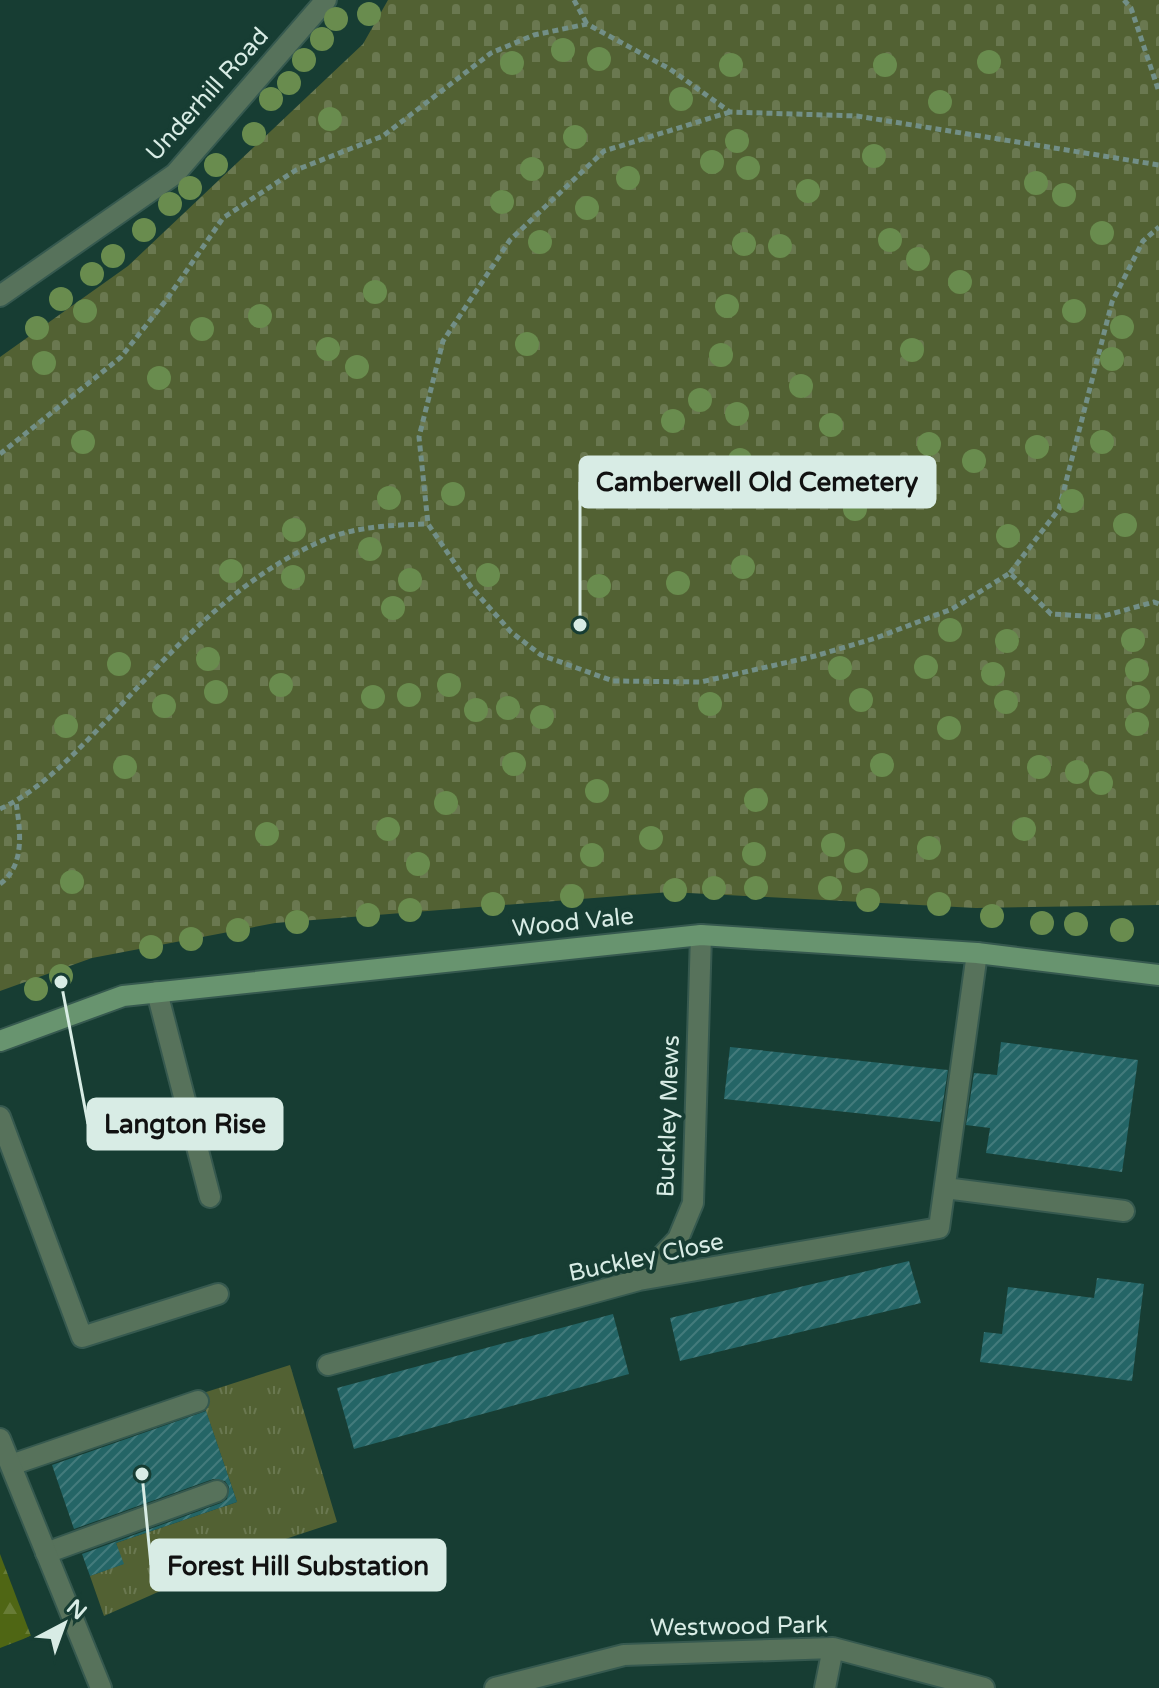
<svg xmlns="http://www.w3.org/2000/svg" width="1159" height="1688" viewBox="0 0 1159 1688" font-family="'Varela Round',sans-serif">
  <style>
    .grass { fill: url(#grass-tufts) }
    .forest { fill: url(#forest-firs) }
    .cemetery { fill: url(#cemetery-stones) }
    .building { fill: url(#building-hatch) }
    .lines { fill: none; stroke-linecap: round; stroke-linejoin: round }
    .lane-casing { stroke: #36594f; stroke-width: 24 }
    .street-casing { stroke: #36594f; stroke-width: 24 }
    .secondary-casing { stroke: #36594f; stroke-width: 24 }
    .path { stroke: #728f87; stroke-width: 5; stroke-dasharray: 6 4; stroke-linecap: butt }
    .lane { stroke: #57725b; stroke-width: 20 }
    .street { stroke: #57725b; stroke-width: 20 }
    .secondary { stroke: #68946f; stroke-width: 20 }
    .tree { fill: #698c4e }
    .labels { text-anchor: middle; stroke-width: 8; stroke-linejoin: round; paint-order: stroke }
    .street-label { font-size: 24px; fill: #d8ece5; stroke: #173d33 }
    .leader { fill: none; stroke: #d8ece5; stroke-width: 3 }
    .callout-dot { fill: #d8ece5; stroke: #173d33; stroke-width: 3 }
    .callout { fill: #d8ece5; stroke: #d8ece5; stroke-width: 3 }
    .callout-label { font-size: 26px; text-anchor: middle; font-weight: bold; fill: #111 }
  </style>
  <defs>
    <pattern id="grass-tufts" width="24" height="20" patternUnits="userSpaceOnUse" patternTransform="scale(2)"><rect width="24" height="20" fill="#526133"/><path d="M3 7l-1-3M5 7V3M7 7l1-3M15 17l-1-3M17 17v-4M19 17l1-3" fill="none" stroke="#6a7850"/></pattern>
    <pattern id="forest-firs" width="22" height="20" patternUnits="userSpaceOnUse" patternTransform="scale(2)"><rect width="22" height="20" fill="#4f6614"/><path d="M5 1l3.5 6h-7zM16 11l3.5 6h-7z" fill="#687c36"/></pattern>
    <pattern id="cemetery-stones" width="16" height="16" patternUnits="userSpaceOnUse" patternTransform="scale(2)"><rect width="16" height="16" fill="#526133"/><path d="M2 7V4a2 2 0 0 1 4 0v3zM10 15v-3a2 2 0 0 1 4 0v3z" fill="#6a7850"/></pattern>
    <pattern id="building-hatch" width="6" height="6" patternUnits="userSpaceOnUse" patternTransform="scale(2)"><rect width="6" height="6" fill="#246566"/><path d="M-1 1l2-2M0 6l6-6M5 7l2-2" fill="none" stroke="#437b7c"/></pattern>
  </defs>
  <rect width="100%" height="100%" fill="#173d33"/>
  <!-- grass -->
  <path class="grass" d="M290 1365 337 1522 255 1549 104 1616 90 1576 123 1564 116 1543 237 1502 200 1394Z"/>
  <!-- forest -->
  <path class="forest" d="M0 1554 31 1636 0 1648Z"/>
  <!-- cemetery -->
  <path class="cemetery" d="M388 0H1159V905L976 908 670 892 275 923 92 958 0 991V357L128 266 363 44Z"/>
  <!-- building -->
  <path class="building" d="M1001 1042 1138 1060 1122 1172 986 1153 990 1128 966 1125 974 1073 997 1075Z
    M730 1047 948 1070 940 1122 724 1099Z
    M909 1261 921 1303 680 1361 670 1318Z
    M1097 1278 1144 1284 1132 1381 980 1362 984 1332 1002 1334 1008 1287 1094 1298Z
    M613 1314 629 1374 354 1449 337 1388Z
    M206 1411 237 1502 116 1543 124 1564 90 1576 82 1554 221 1503 227 1499 229 1487 225 1481 213 1479 74 1529 52 1465Z"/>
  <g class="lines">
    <!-- lane casing -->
    <g class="lane-casing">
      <path id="lane" d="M157 992 210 1197
        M0 1117 82 1337 218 1294
        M11 1465 198 1401
        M46 1553 217 1491"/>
    </g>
    <!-- street casing -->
    <g class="street-casing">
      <path id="street" d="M0 296 175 174 326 0
        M945 1188 1124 1211
        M639 1280 678 1239 693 1203 701 935
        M328 1365 639 1280 939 1228 977 953
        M0 1439 101 1688
        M495 1688 624 1655 833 1648 984 1688
        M825 1688 833 1648"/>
    </g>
    <!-- secondary casing -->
    <g class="secondary-casing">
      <path id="secondary" d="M0 1041 123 996 701 935 977 953 1159 975"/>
    </g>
    <!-- path -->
    <path class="path" d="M574 0 587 24
      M1124 0 1131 8 1159 92
      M730 112 604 151 510 240 443 341 419 437 428 524 471 587 511 632 541 655 613 681 701 682 815 656 876 638 952 609 1010 573 1051 614 1100 617 1154 602 1159 604
      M0 454 121 357 167 299 223 218 296 170 383 136 491 53 534 35 587 24 670 69 730 112 857 116 1159 165
      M1010 573 1059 509 1112 302 1143 241 1159 227
      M0 809C41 790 76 752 107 720 172 651 236 577 326 539 358 526 394 525 428 524
      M0 884C26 865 20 829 16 802"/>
    <!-- lane -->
    <use href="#lane" class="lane"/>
    <!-- street -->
    <use href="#street" class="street"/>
    <!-- secondary -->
    <use href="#secondary" class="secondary"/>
  </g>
  <!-- trees -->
  <g class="tree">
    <circle cx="369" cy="14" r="12"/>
    <circle cx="336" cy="19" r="12"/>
    <circle cx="322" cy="39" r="12"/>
    <circle cx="563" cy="50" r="12"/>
    <circle cx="599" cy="59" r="12"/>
    <circle cx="304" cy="60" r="12"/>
    <circle cx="989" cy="62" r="12"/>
    <circle cx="512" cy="63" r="12"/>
    <circle cx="731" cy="65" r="12"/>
    <circle cx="885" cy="65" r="12"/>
    <circle cx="289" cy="83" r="12"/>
    <circle cx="271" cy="99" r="12"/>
    <circle cx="681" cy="99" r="12"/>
    <circle cx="940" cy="102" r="12"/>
    <circle cx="330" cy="119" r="12"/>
    <circle cx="254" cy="134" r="12"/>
    <circle cx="575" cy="137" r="12"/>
    <circle cx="737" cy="141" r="12"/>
    <circle cx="874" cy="156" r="12"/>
    <circle cx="712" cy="162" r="12"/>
    <circle cx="216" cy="165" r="12"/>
    <circle cx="748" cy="168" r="12"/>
    <circle cx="532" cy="169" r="12"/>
    <circle cx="628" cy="178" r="12"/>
    <circle cx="1036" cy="183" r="12"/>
    <circle cx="190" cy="188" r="12"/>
    <circle cx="808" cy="191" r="12"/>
    <circle cx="1064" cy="195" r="12"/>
    <circle cx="502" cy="202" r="12"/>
    <circle cx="170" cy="204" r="12"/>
    <circle cx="587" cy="208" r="12"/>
    <circle cx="144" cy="230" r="12"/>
    <circle cx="1102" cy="233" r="12"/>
    <circle cx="890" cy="240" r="12"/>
    <circle cx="540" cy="242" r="12"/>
    <circle cx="744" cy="244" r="12"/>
    <circle cx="780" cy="246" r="12"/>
    <circle cx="113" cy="256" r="12"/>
    <circle cx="918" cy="259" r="12"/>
    <circle cx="92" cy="274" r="12"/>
    <circle cx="960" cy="282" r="12"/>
    <circle cx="375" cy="292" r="12"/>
    <circle cx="61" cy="299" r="12"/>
    <circle cx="727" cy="306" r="12"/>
    <circle cx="85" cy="311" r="12"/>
    <circle cx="1074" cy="311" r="12"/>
    <circle cx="260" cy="316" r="12"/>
    <circle cx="1122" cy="327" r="12"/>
    <circle cx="37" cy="328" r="12"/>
    <circle cx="202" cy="329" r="12"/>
    <circle cx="527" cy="344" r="12"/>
    <circle cx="328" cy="349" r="12"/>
    <circle cx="912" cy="350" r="12"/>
    <circle cx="721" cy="355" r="12"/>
    <circle cx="1112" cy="359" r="12"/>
    <circle cx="44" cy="363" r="12"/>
    <circle cx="357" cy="367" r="12"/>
    <circle cx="159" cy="378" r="12"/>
    <circle cx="801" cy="386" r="12"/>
    <circle cx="700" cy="400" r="12"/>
    <circle cx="737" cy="414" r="12"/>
    <circle cx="673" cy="421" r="12"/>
    <circle cx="831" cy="425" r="12"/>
    <circle cx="83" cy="442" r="12"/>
    <circle cx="1102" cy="442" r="12"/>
    <circle cx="929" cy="444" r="12"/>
    <circle cx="1037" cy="447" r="12"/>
    <circle cx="740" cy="460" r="12"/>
    <circle cx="974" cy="461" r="12"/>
    <circle cx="453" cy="494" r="12"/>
    <circle cx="389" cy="498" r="12"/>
    <circle cx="1072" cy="501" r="12"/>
    <circle cx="855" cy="509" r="12"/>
    <circle cx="1125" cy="525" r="12"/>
    <circle cx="294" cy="530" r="12"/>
    <circle cx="1008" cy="536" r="12"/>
    <circle cx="370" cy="549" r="12"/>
    <circle cx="743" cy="567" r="12"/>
    <circle cx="231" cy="571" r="12"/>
    <circle cx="488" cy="575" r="12"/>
    <circle cx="293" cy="577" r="12"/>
    <circle cx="410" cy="580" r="12"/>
    <circle cx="678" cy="583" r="12"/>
    <circle cx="599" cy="586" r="12"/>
    <circle cx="393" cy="608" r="12"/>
    <circle cx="950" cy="630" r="12"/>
    <circle cx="1133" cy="640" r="12"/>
    <circle cx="1007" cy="641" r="12"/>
    <circle cx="208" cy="659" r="12"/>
    <circle cx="119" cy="664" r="12"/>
    <circle cx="926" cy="667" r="12"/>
    <circle cx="840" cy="668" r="12"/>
    <circle cx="1137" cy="670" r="12"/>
    <circle cx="993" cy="674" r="12"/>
    <circle cx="281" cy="685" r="12"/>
    <circle cx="449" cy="685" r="12"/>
    <circle cx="216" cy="692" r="12"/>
    <circle cx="409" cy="695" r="12"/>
    <circle cx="373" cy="697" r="12"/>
    <circle cx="1138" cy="697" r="12"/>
    <circle cx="861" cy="700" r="12"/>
    <circle cx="1006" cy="702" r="12"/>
    <circle cx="710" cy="704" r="12"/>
    <circle cx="164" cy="706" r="12"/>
    <circle cx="508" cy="708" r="12"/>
    <circle cx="476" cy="710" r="12"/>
    <circle cx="542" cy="717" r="12"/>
    <circle cx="1137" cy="724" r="12"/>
    <circle cx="66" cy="726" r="12"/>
    <circle cx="949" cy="728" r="12"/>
    <circle cx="514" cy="764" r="12"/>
    <circle cx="882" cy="765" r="12"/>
    <circle cx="125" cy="767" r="12"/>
    <circle cx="1039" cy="767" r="12"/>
    <circle cx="1077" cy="772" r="12"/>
    <circle cx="1101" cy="783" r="12"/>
    <circle cx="597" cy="791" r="12"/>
    <circle cx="756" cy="800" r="12"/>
    <circle cx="446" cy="803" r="12"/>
    <circle cx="388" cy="829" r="12"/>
    <circle cx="1024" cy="829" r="12"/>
    <circle cx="267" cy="834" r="12"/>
    <circle cx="651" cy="838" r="12"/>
    <circle cx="833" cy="845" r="12"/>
    <circle cx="929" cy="848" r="12"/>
    <circle cx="754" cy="854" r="12"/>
    <circle cx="592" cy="855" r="12"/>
    <circle cx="856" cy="861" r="12"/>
    <circle cx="418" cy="864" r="12"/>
    <circle cx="72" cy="882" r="12"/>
    <circle cx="714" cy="888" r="12"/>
    <circle cx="756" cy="888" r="12"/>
    <circle cx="830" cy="888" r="12"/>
    <circle cx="675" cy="890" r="12"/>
    <circle cx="572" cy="896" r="12"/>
    <circle cx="868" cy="900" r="12"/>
    <circle cx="493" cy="904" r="12"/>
    <circle cx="939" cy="904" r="12"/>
    <circle cx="410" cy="910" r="12"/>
    <circle cx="368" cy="915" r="12"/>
    <circle cx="992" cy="916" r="12"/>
    <circle cx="297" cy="922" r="12"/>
    <circle cx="1042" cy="923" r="12"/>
    <circle cx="1076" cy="924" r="12"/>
    <circle cx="238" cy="930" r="12"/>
    <circle cx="1122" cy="930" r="12"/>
    <circle cx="191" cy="939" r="12"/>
    <circle cx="151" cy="947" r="12"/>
    <circle cx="61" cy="976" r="12"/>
    <circle cx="36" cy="989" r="12"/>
  </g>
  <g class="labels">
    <!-- street labels -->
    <g class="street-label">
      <text transform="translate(207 94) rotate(-48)" y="8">Underhill Road</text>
      <text transform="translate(573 922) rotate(-6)" y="8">Wood Vale</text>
      <text transform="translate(668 1116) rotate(-88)" y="8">Buckley Mews</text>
      <text transform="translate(646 1257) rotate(-12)" y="8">Buckley Close</text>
      <text transform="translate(739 1626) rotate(-1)" y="8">Westwood Park</text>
    </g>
  </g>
  <!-- callouts -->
  <path class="leader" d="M580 625L580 482M61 982L88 1124M142 1474L151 1565"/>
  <g class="callout-dot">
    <circle cx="580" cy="625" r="8"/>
    <circle cx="61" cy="982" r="8"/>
    <circle cx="142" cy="1474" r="8"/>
  </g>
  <g class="callout">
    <rect x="580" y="457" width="355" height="50" rx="8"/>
    <rect x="88" y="1099" width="194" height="50" rx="8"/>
    <rect x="151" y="1540" width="294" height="50" rx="8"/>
  </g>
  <g class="callout-label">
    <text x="757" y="491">Camberwell Old Cemetery</text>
    <text x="185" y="1133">Langton Rise</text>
    <text x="298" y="1575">Forest Hill Substation</text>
  </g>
  <!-- north arrow -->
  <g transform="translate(64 1624) rotate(41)" stroke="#173d33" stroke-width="6" paint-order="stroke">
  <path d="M0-6L14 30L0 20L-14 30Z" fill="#d8ece5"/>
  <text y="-12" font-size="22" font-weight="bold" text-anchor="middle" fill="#d8ece5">N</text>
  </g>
</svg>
